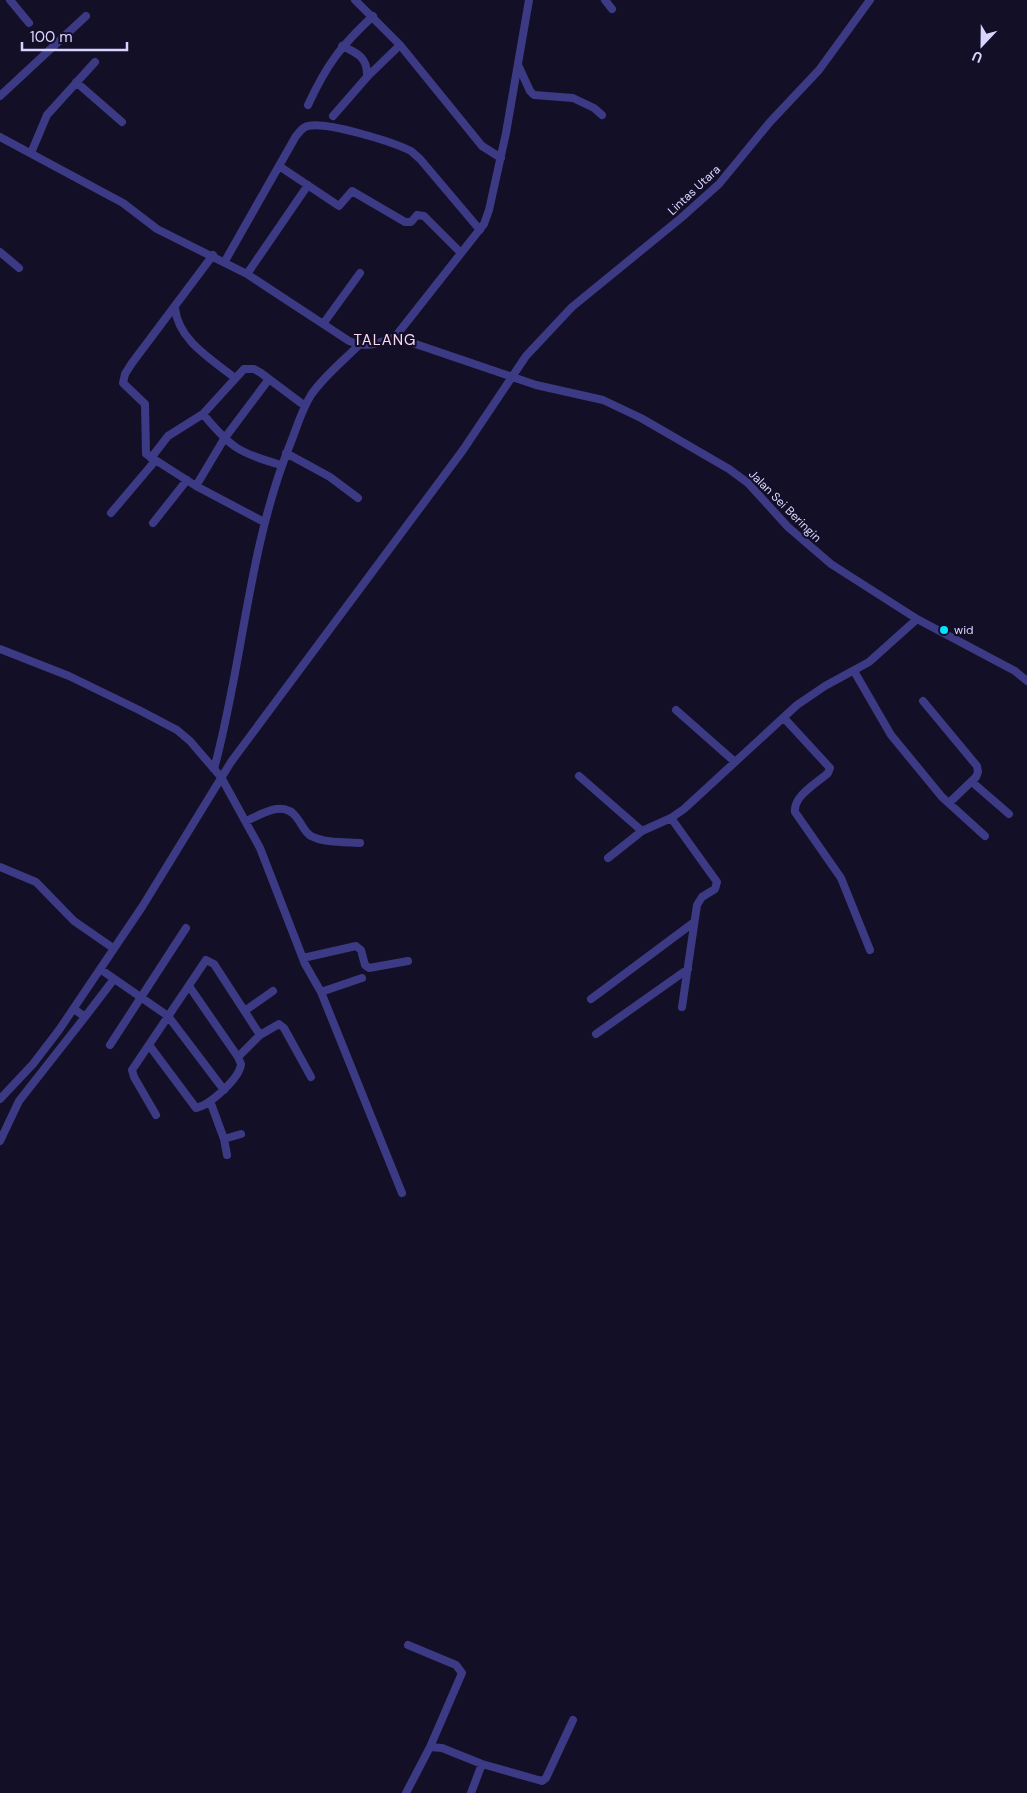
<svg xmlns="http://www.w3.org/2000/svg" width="1027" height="1793" viewBox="0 0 1027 1793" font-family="'DM Sans',sans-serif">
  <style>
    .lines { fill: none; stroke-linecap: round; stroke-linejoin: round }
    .minor { stroke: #3d3a85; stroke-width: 8 }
    .poi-dot { fill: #00e5ff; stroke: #130f26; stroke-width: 2 }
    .labels { text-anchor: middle; stroke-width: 4.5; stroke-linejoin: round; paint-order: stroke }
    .street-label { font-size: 12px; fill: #d9d4ff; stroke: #130f26 }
    .poi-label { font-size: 12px; fill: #d9d4ff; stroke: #130f26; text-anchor: start }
    .quarter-label { font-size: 15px; letter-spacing: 1px; fill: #ffd6f0; stroke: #130f26 }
  </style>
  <rect width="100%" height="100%" fill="#130f26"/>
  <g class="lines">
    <!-- minor -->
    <path class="minor" d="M10 0 29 23
      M355 0 400 45 482 146 501 158
      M605 0 612 9
      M342 46C358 53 368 58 367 77
      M519 67 530 91 534 95 573 98 594 108 602 115
      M76 82 122 122
      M0 96 86 16
      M308 105C327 64 340 47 373 16
      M333 116 367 77 400 45
      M0 137 123 203 157 229 247 274 349 341C366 349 379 343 395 337L484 224 489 210 506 133 529 0
      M31 153 47 115 95 62
      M279 166 339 206 352 191 405 222H411L417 215 424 216 461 253
      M0 252 19 268
      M213 255 132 363 125 374 123 383 145 404 146 454 196 486 264 522
      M225 261 296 136C300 132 302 127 308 126 326 121 393 142 411 151L420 159 480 230
      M247 274 308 185
      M175 308C178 340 211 359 235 378
      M323 324 360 273
      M395 337 536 385 603 400 641 418 729 469 748 483 788 527 831 564 917 619 1015 671 1027 681
      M203 414C231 448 239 453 281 465
      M286 453 330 477 358 498
      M151 458 168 436 203 414 244 369H254L261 373 305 406
      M196 486 224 439 269 379
      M111 513 155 461
      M153 523 187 480
      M0 649 69 676 139 710 177 730 190 741 221 777 260 848 305 964 321 992 362 978
      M854 671 891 735 942 797 985 836
      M923 701 977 766 978 772 976 777 949 803
      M676 710 735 762
      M784 718 830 768 828 773C817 783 793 796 795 812L841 878 870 950
      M214 769C243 663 248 550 289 447 296 430 301 411 311 395 324 376 343 361 359 345
      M579 776 642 831
      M972 782 1009 814
      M246 821C262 814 284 799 297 818 302 824 304 832 311 836 324 843 346 842 360 843
      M608 858 642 831 671 818
      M0 867 36 882 74 921 113 948
      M303 958 356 946 361 950 365 965 369 968 408 961
      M100 969 168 1016 224 1090
      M321 992 402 1193
      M591 999 693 923
      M682 1007 697 905 702 897 715 889 717 882 671 818 684 809 797 705 825 686 869 662 917 619
      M74 1009 85 1017 114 979
      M246 1010 273 991
      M596 1034 688 969
      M110 1045 186 928
      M149 1045 196 1108C210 1105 240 1078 241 1064L238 1057 189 986
      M238 1057 260 1035 279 1024 284 1028 311 1077
      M0 1099 33 1064 59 1030 142 907 231 762 463 450 526 356 572 307 681 218 719 184 770 122 819 70 870 0
      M210 1101 224 1139 241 1134
      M156 1115 134 1077 132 1070 206 960 214 964 260 1035
      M224 1139 227 1155
      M0 1141 19 1101 85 1017
      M408 1645 456 1665 462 1673 430 1747
      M406 1793 430 1747 442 1748 482 1764 542 1781 546 1778 573 1720
      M471 1793 482 1764"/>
  </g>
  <!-- markers -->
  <circle class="poi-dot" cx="944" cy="630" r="5"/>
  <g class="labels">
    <!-- street labels -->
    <g class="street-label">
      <text transform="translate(694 190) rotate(-43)" y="4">Lintas Utara</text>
      <text transform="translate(785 506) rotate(45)" y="4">Jalan Sei Beringin</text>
    </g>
    <!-- poi labels -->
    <g class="poi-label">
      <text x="954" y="634">wid</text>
    </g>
    <!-- quarter labels -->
    <g class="quarter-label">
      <text x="385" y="345">TALANG</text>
    </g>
  </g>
  <!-- north arrow -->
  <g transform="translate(982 45) rotate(202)" stroke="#130f26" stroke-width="4" paint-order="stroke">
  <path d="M0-4L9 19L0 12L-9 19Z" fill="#d9d4ff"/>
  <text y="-8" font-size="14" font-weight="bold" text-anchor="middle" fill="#d9d4ff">U</text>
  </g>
  <!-- scale -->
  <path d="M22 42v8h105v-8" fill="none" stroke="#d9d4ff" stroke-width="2.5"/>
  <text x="30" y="42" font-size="15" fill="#d9d4ff" stroke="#130f26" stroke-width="4" paint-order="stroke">100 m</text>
</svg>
